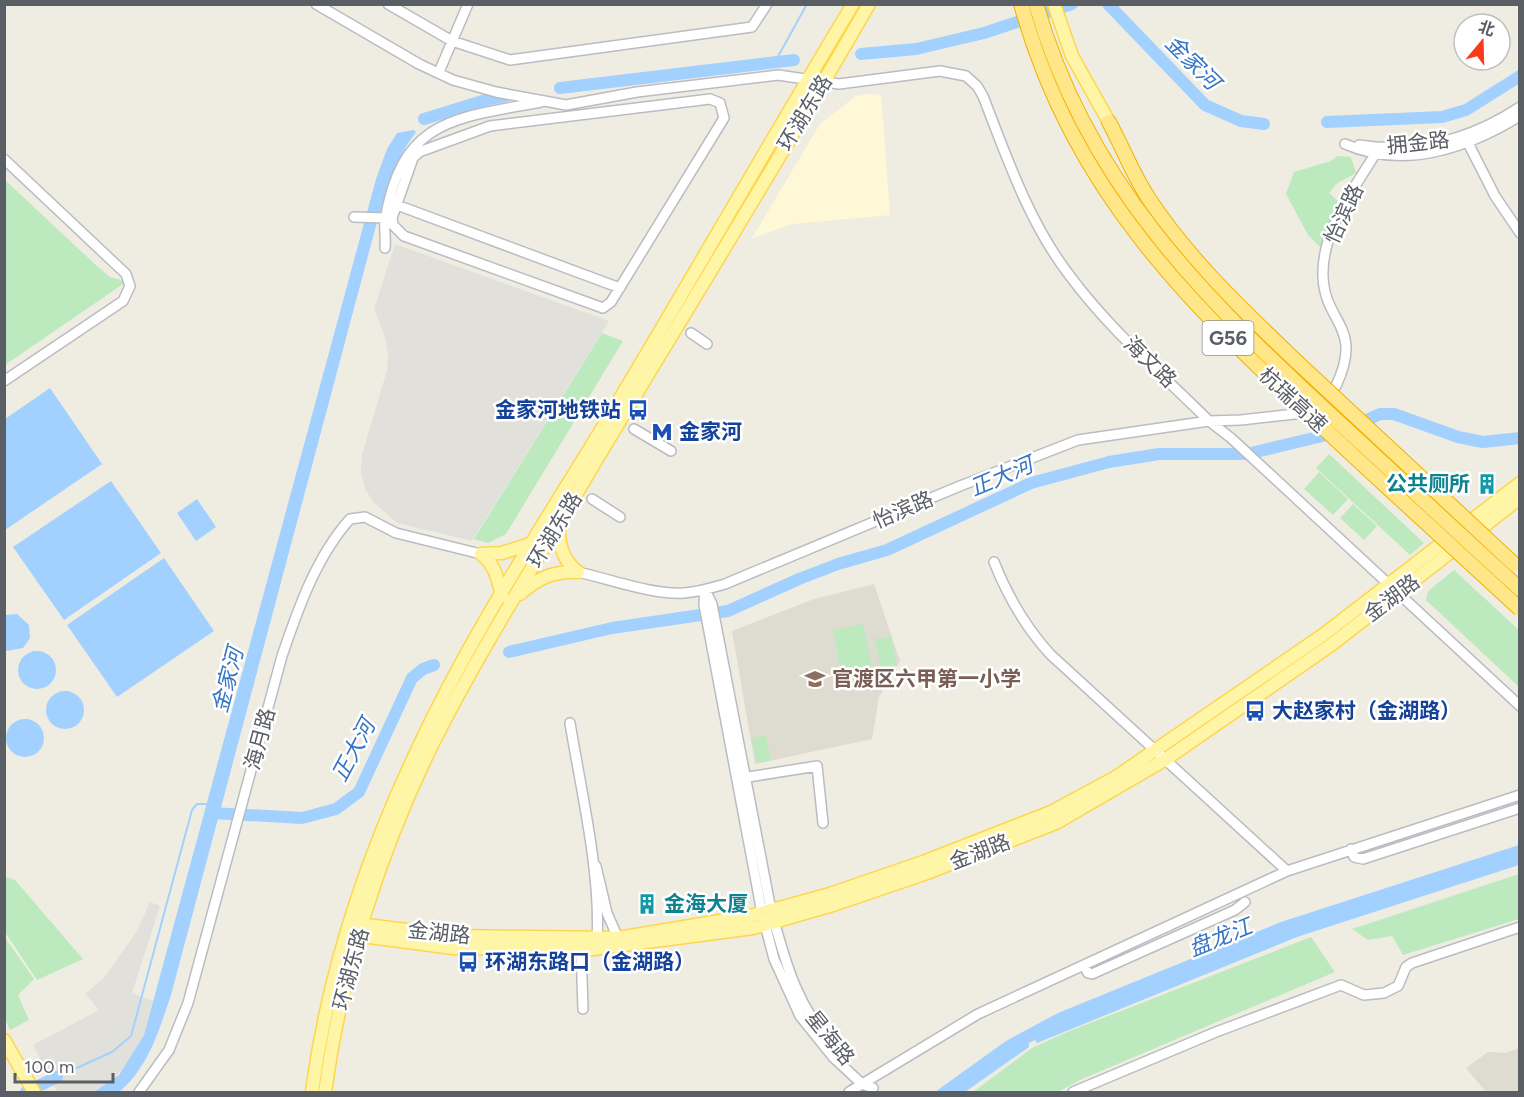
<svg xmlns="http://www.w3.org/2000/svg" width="1524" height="1097" viewBox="0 0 1524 1097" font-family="Figtree,'Noto Sans SC',sans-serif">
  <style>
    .commercial { fill: #fff8d7 }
    .industrial { fill: #e2e0da }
    .education { fill: #dedcd1 }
    .green { fill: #bce9be }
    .water { fill: #a2d1ff }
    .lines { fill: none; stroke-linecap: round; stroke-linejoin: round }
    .stream { stroke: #a2d1ff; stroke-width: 2 }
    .river { stroke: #a2d1ff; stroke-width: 12 }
    .minor-casing { stroke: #babcc3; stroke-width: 12 }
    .major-casing { stroke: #ffd64b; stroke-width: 15 }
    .highway-casing { stroke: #f1b200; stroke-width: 16 }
    .minor { stroke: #fff; stroke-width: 9 }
    .major { stroke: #fff5a7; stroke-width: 12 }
    .highway { stroke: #ffe789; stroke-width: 14 }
    .highway-bridge-casing { stroke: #f1b200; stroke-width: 16; stroke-linecap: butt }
    .highway-bridge { stroke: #ffe789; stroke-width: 14 }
    .labels { text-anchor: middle; stroke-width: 5; stroke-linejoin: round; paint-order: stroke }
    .shield { fill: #fff; stroke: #8c8e93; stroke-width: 1.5 }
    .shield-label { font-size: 20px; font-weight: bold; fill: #5a5e65 }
    .street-label { font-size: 21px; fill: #5a5e65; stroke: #fff }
    .transit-label { font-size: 21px; font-weight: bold; fill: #164399; stroke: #fff; text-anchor: start }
    .culture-label { font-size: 21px; font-weight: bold; fill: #0d838f; stroke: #fff; text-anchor: end }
    .education-label { font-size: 21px; font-weight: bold; fill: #785e54; stroke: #fff; text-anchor: start }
    .water-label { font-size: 22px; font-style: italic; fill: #3674c6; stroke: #fff }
  </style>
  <rect width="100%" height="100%" fill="#efede2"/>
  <!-- commercial -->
  <path class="commercial" d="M869 94 881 95 890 215 793 224 752 238 820 124 856 96Z"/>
  <!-- industrial -->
  <path class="industrial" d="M395 244 609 321 472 541 397 523 374 503 365 489 361 471 362 455 387 370 388 355 385 337 374 309Z
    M150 902 160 906 132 993 153 1001 144 1035 127 1065 110 1082 94 1092H57L33 1045 99 1010 85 994 104 978 137 931Z"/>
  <!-- education -->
  <path class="education" d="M874 584 900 661 879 697 872 739 755 764 732 631 814 599Z
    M1519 1048V1092H1486L1466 1068 1488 1052 1506 1053Z"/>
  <!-- green -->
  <path class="green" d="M1337 156 1351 157 1356 173 1336 184 1329 193 1341 204 1323 250 1308 235 1286 194 1294 172 1331 161Z
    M5 180 99 268 110 277 121 280 123 284 5 365Z
    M602 333 623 341 506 534 488 543 474 539Z
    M1329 454 1424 543 1410 555 1316 468Z
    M1319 472 1348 499 1333 515 1304 489Z
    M1353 504 1377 526 1364 540 1340 518Z
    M1454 570 1519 630V687L1426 600 1428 591Z
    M863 624 874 676 843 682 833 630Z
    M891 636 897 666 881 669 875 639Z
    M766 735 771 761 757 763 752 738Z
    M1519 874V919L1403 955 1392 936 1368 940 1352 929Z
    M4 876 15 880 83 959 37 980 5 932Z
    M4 936 34 979 18 995 29 1020 10 1030 5 1019Z
    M1311 937 1335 972 1082 1079 1058 1092H973L1032 1048 1067 1032Z"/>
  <!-- water -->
  <path class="water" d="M414 130 416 132C392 163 384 200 373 237L171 995C159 1030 149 1067 119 1092H94L119 1075 144 1035 376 179 387 149 397 133Z
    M50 388 102 464 5 530V419Z
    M111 481 161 553 64 620 13 547Z
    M197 499 216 527 196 541 177 513Z
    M164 558 214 631 117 697 67 625Z
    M17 614 29 625 30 638 23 648 6 651 5 615Z
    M18 670a19 19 0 1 1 38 0a19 19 0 1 1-38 0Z
    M46 710a19 19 0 1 1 38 0a19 19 0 1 1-38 0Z
    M6 738a19 19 0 1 1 38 0a19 19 0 1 1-38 0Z
    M1519 845V865L1297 937 1037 1043 1035 1040 1029 1043V1047L965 1092H935L1006 1041 1058 1013 1281 922Z"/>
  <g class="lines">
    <!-- stream -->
    <path class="stream" d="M775 62 807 4
      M57 1077 112 1052 131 1036 192 810 197 804H209"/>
    <!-- river -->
    <path class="river" d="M1108 4 1205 105 1241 121 1264 124
      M861 54 916 49 984 33 1072 4
      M560 88 794 60
      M424 119 489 99 505 96
      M1327 122 1442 117 1466 110 1520 76
      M509 652 612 628 728 611 799 579 838 564 887 550 1031 483 1109 462 1159 454H1247L1343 431 1380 414H1394L1458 437 1483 442 1520 438
      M212 813 302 818 336 809 359 792 412 678 423 669 434 665
      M26 1092 57 1077"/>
    <!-- minor casing -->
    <g class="minor-casing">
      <path id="minor" d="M316 4 419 64 453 80 496 92 566 105 637 92 778 75 839 84 940 71 966 76 977 86 983 96C1007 158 1029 223 1070 276 1110 330 1162 374 1209 421L1231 438 1520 706
        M388 4 452 41 510 60 752 27 767 4
        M439 72 468 4
        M710 99 720 103 724 118 611 302 603 308 404 236 393 225 392 218 413 158 419 152 490 126Z
        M1466 139 1495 196 1520 233
        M1345 144C1404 170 1468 148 1520 116
        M1359 145C1418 154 1470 140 1520 107
        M4 159 126 274 130 286 123 301 4 381
        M397 205 620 288
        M354 217 386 218
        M385 248C386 239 384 229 385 220 402 119 454 118 541 102
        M691 333 707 344
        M1336 386C1364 326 1325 324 1323 277 1321 230 1356 186 1379 148
        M634 429 671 451
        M592 499 620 517
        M994 562C1008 597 1025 627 1051 655L1287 871
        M578 572C609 579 653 595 684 593 698 592 711 588 725 584L960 486 1078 440 1209 421 1241 420 1304 413
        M705 590 704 605 762 913 774 959 800 1016 833 1057 862 1084 873 1088
        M706 592 712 604 771 910C787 968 796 1003 835 1050
        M570 723C581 791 601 873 597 940
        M742 778 817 766 823 823
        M1351 849 1354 857 1363 859 1520 808
        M596 866 607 913 618 938
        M581 949 583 1009
        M1084 965 1088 973 1092 974 1235 910 1245 902
        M139 1092 169 1050 188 1003 282 656C298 609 316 557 350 519L365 517 396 533 481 554
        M849 1092 978 1014 1287 871 1520 795
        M1073 1092 1216 1032 1341 985 1364 995 1384 993 1398 986 1406 967 1412 963 1520 927"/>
    </g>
    <!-- major casing -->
    <g class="major-casing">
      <path id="major" d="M1054 4 1072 56 1109 122
        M520 594C539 577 554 571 578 572 563 561 558 543 559 525
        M502 596C498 580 495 564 481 554L502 553 533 543
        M351 923 454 936 618 938 750 916 830 894 923 862 1051 812 1116 777 1323 635 1520 483
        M347 934 453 948 594 949 753 928 833 905 927 873 1056 823 1166 759 1331 645 1520 498
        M4 1040 34 1092
        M312 1092C328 971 368 852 421 742 475 627 547 520 612 412 693 277 771 140 853 4
        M325 1092C341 972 380 850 434 741 482 646 540 556 594 464 686 311 780 159 869 4"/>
    </g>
    <!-- highway casing -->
    <g class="highway-casing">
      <path id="highway" d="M1109 122C1123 148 1133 175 1149 199 1189 260 1244 311 1296 361"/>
    </g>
    <!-- minor -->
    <use href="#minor" class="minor"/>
    <!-- major -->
    <use href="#major" class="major"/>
    <!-- highway -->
    <use href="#highway" class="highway"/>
    <!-- highway-bridge casing -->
    <g class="highway-bridge-casing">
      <path id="highway-bridge" d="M1021 4C1073 192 1191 306 1329 433 1392 492 1456 550 1520 609
        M1036 4C1086 181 1202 296 1333 417 1395 474 1457 532 1520 589
        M1296 361 1514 564"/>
    </g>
    <!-- highway-bridge -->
    <use href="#highway-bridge" class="highway-bridge"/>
  </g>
  <!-- icons -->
  <defs>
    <g id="bus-bare" transform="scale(1.62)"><path d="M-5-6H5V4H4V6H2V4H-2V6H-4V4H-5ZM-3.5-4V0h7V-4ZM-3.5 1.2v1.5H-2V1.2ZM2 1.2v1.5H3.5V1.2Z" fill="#1a4fb4" stroke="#fff" stroke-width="2.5" paint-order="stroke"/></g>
    <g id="metro-bare" transform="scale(1.62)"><path d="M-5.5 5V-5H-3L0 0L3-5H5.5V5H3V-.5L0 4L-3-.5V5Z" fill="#1a4fb4" stroke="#fff" stroke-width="2.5" paint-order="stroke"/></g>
    <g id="building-bare" transform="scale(1.62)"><path d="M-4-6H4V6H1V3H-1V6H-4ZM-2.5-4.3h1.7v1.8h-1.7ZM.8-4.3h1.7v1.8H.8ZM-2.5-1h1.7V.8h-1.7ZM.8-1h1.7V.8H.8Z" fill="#0f9aa8" stroke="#fff" stroke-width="2.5" paint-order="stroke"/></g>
    <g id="school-bare" transform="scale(1.62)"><path d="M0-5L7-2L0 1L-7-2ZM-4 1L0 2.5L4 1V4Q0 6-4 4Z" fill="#8d6e63" stroke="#fff" stroke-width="2.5" paint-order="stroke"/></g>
  </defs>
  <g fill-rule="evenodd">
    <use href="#bus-bare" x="638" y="410"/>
    <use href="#metro-bare" x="662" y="432"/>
    <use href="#building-bare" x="1487" y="484"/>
    <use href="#school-bare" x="815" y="679"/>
    <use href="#bus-bare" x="1255" y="711"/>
    <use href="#building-bare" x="647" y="904"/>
    <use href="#bus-bare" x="468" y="962"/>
  </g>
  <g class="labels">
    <!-- shield labels -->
    <rect class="shield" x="1202.5" y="321" width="51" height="34" rx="4.5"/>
    <g class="shield-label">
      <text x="1228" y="345">G56</text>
    </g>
    <!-- street labels -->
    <g class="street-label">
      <text transform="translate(805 113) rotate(-59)" y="7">环湖东路</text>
      <text transform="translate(1418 143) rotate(-6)" y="7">拥金路</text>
      <text transform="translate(1344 214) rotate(-65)" y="7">怡滨路</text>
      <text transform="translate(1150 362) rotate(44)" y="7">海文路</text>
      <text transform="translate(1293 400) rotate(43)" y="7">杭瑞高速</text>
      <text transform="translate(903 510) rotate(-23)" y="7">怡滨路</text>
      <text transform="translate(555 530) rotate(-59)" y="7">环湖东路</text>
      <text transform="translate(1392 598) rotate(-37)" y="7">金湖路</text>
      <text transform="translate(260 739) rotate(-75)" y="7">海月路</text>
      <text transform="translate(980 852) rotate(-21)" y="7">金湖路</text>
      <text transform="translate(439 933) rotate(6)" y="7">金湖路</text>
      <text transform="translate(351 969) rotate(-75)" y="7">环湖东路</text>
      <text transform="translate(830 1038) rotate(51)" y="7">星海路</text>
    </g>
    <!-- transit labels -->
    <g class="transit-label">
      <text x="621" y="417" text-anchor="end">金家河地铁站</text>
      <text x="679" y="439">金家河</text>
      <text x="1272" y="718">大赵家村（金湖路）</text>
      <text x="485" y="969">环湖东路口（金湖路）</text>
    </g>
    <!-- culture labels -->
    <g class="culture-label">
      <text x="1470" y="491">公共厕所</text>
      <text x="664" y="911" text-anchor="start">金海大厦</text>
    </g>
    <!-- education labels -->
    <g class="education-label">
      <text x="832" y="686">官渡区六甲第一小学</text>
    </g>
    <!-- water labels -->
    <g class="water-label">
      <text transform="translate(1193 62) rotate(45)" y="8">金家河</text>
      <text transform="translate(1001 476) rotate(-23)" y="8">正大河</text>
      <text transform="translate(227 680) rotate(-75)" y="8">金家河</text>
      <text transform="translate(353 750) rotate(-62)" y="8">正大河</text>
      <text transform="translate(1220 937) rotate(-22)" y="8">盘龙江</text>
    </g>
  </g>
  <!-- border -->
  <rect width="1524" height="1097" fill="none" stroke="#5a5e65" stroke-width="12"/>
  <!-- north arrow -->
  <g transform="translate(1482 42) rotate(19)"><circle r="28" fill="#ffffff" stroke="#bdbfc1" stroke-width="1.5"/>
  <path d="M0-4.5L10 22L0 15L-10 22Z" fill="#fb3a1c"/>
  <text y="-9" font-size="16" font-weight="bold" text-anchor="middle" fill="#5a5e65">北</text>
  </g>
  <!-- scale -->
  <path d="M15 1073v9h98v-9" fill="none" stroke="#5a5e65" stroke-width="3"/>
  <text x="24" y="1073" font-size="18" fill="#5a5e65" stroke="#ffffff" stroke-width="4.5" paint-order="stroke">100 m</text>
</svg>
